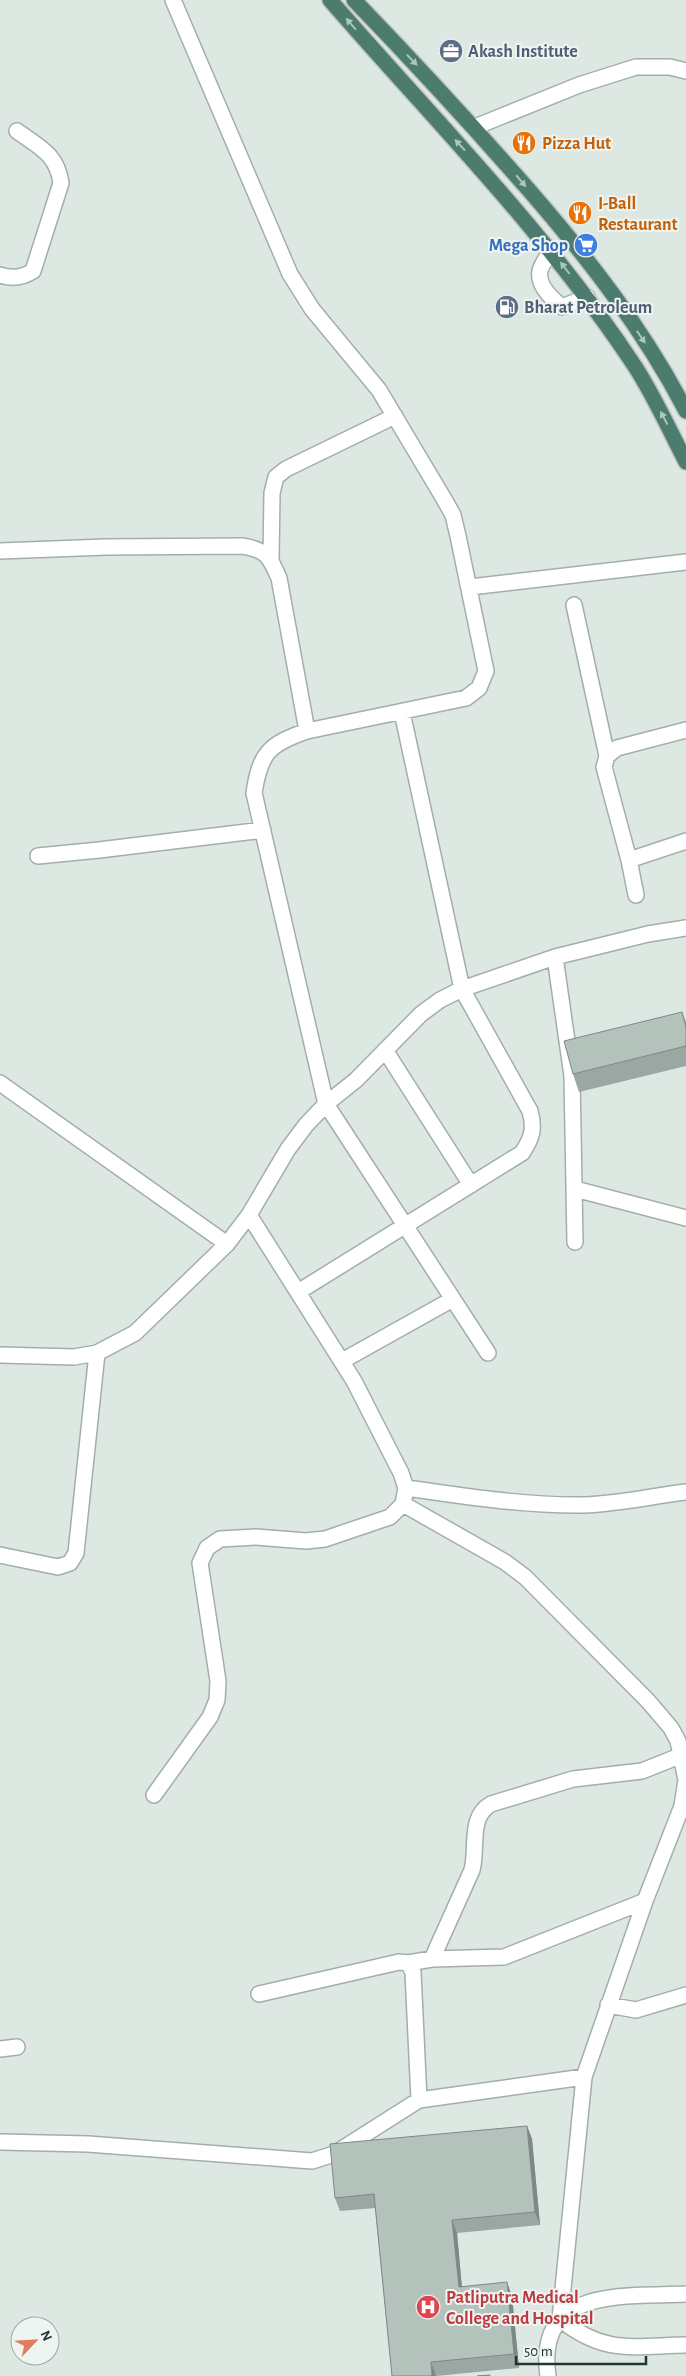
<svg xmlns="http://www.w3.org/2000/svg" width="686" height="2376" viewBox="0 0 686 2376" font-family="'Alegreya Sans',sans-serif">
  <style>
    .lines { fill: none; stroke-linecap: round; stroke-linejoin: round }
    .minor-casing { stroke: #a2afa9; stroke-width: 18 }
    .trunk-casing { stroke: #bcc3c1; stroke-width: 18 }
    .minor { stroke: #fff; stroke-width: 15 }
    .trunk { stroke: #4c7c6e; stroke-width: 15 }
    .wall { fill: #9ba7a2 }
    .shaded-wall { fill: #7e8884 }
    .building { fill: #b4c2bc; stroke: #7e8884 }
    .oneway { fill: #adc5bd }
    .labels { text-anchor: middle; stroke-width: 4; stroke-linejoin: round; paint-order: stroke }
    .service-label { font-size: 18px; font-weight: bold; fill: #4e5e75; stroke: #eef5f1; text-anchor: start }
    .food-label { font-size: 18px; font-weight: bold; fill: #c56008; stroke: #eef5f1; text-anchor: start }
    .shop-label { font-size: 18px; font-weight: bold; fill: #366cbe; stroke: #eef5f1; text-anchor: end }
    .health-label { font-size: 18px; font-weight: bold; fill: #be3a42; stroke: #eef5f1; text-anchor: start }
  </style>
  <rect width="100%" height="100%" fill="#dee8e3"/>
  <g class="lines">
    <!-- minor casing -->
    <g class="minor-casing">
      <path id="minor" d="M173 0 290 274 312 309 379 390 444 499 453 515 458 536 486 671 479 688 466 698 307 731C269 744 260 753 254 793L326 1104 488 1353
        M475 127 579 85 636 67H670L686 71
        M551 250C548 256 541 265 540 271 537 285 552 299 562 307L587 297
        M0 275C12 279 22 278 33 271L61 183C57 154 39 147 17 131
        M0 551 106 547 242 546C267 550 269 556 279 578L307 731
        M271 560 272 493 276 477 286 469 395 416
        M470 587 686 562
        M574 605 607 756
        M38 856 99 850 263 830
        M629 860 686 841
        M636 895 629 860 604 767 607 756 617 748 686 730
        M555 957 572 1076 575 1242
        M385 1050 471 1185
        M0 1083 227 1244
        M575 1189 686 1218
        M298 1292 522 1153C532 1138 535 1129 530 1111L462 989 402 712
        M0 1355 74 1357 97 1353 135 1333 227 1244 249 1215 288 1149 306 1125 326 1104 356 1080 421 1014 440 1000 462 989 555 957 648 934 686 928
        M342 1361 453 1299
        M406 1488C465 1496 524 1506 584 1505 618 1504 653 1496 686 1492
        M403 1504 505 1562 525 1577 648 1701 671 1728 678 1741 686 1780 682 1806 645 1901 584 2077 560 2319C604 2355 633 2346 686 2345
        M0 1555 58 1567 70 1563 76 1553 97 1353
        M154 1795 210 1717 217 1700 218 1681 200 1563 207 1548 220 1539 256 1537 306 1541 325 1539 390 1517 403 1504 406 1488 401 1473 354 1381 249 1215
        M432 1959 472 1870C478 1848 468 1817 491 1804L573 1779 642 1771 682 1755
        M408 1963 432 1959 504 1957 645 1901
        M259 1994 399 1962 408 1963 413 1972 419 2100
        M608 2005 636 2010 686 1995
        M0 2049 17 2047
        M0 2142 88 2144 312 2161 334 2154 419 2100 584 2077
        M548 2376C535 2286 625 2297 686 2294"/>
    </g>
    <!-- trunk casing -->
    <g class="trunk-casing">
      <path id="trunk" d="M330 0C435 121 548 234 636 368 655 398 670 431 686 462
        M354 0C414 62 471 124 528 189 588 258 644 330 686 411"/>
    </g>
    <!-- minor -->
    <use href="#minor" class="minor"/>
    <!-- trunk -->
    <use href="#trunk" class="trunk"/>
  </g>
  <!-- wall -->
  <path class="wall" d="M682 1012 686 1022V1066L579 1092 573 1074Z
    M527 2126 532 2139 540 2225 457 2233 462 2287 512 2296 519 2368 436 2376H392L375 2208 340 2211 335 2198Z"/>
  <!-- shaded-wall -->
  <path class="shaded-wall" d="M527 2126 532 2139 540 2225 535 2212Z
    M452 2220 457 2233 463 2300 459 2287Z
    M507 2282 512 2296 519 2368 514 2354Z
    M431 2362 436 2376H432Z"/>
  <!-- building -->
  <path class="building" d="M682 1012 686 1027V1046L573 1074 564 1041Z
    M527 2126 535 2212 452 2220 459 2287 507 2282 514 2354 431 2362 432 2376H392L374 2194 335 2198 330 2144Z
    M490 2375V2376H477Z"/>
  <!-- one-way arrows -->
  <defs><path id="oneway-solid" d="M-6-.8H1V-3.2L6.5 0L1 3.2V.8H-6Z" transform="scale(1.25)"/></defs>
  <g class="oneway">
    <use href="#oneway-solid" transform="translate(351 24) rotate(-131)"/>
    <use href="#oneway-solid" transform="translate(412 60) rotate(46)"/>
    <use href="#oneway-solid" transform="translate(460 145) rotate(-132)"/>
    <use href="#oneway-solid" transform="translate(521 181) rotate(50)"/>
    <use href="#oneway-solid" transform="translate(565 268) rotate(-127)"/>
    <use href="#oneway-solid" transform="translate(641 337) rotate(57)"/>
    <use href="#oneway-solid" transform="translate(664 418) rotate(-118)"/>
  </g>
  <!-- icons -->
  <defs>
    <g id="office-disc" transform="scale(1.25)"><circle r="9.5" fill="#5c6f8a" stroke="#eef5f1"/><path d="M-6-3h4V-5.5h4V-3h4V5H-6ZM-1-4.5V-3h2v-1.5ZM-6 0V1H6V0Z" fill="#fff"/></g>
    <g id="restaurant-disc" transform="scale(1.25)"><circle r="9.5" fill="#e8710a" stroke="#eef5f1"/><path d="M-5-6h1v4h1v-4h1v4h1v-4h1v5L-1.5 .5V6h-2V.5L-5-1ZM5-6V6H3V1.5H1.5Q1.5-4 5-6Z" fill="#fff"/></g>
    <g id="supermarket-disc" transform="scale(1.25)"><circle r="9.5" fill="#3f7fe0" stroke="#eef5f1"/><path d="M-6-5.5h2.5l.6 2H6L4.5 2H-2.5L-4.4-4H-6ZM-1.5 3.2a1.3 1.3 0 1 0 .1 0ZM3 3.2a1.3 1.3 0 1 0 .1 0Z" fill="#fff"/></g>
    <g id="fuel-disc" transform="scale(1.25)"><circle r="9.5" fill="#5c6f8a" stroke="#eef5f1"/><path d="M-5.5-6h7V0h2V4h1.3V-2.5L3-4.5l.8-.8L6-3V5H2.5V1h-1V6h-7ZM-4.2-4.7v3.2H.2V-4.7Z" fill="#fff"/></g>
    <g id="hospital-disc" transform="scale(1.25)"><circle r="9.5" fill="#e0444e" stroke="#eef5f1"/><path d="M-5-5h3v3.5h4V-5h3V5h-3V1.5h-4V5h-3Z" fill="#fff"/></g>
  </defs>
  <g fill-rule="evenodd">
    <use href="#office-disc" x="451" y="51"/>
    <use href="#restaurant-disc" x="524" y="143"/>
    <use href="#restaurant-disc" x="580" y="213"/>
    <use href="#supermarket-disc" x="586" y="245"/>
    <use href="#fuel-disc" x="507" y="307"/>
    <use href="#hospital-disc" x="428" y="2307"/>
  </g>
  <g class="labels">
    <!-- service labels -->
    <g class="service-label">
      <text x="468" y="57">Akash Institute</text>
      <text x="524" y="313">Bharat Petroleum</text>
    </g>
    <!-- food labels -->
    <g class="food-label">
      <text x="542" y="149">Pizza Hut</text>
      <text x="598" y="209">I-Ball<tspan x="598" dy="21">Restaurant</tspan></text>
    </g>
    <!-- shop labels -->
    <g class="shop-label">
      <text x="568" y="251">Mega Shop</text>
    </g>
    <!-- health labels -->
    <g class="health-label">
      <text x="446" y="2303">Patliputra Medical<tspan x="446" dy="21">College and Hospital</tspan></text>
    </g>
  </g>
  <!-- north arrow -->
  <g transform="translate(35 2341) rotate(65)"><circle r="24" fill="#eef5f1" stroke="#9ca9a3"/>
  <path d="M0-4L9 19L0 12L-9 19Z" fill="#e17b63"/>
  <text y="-8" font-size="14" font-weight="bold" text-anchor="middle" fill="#21362f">N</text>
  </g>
  <!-- scale -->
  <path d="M516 2356v8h130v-8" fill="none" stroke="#21362f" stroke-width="2.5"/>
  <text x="524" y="2356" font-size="15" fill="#21362f" stroke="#eef5f1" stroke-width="4" paint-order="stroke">50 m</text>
</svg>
